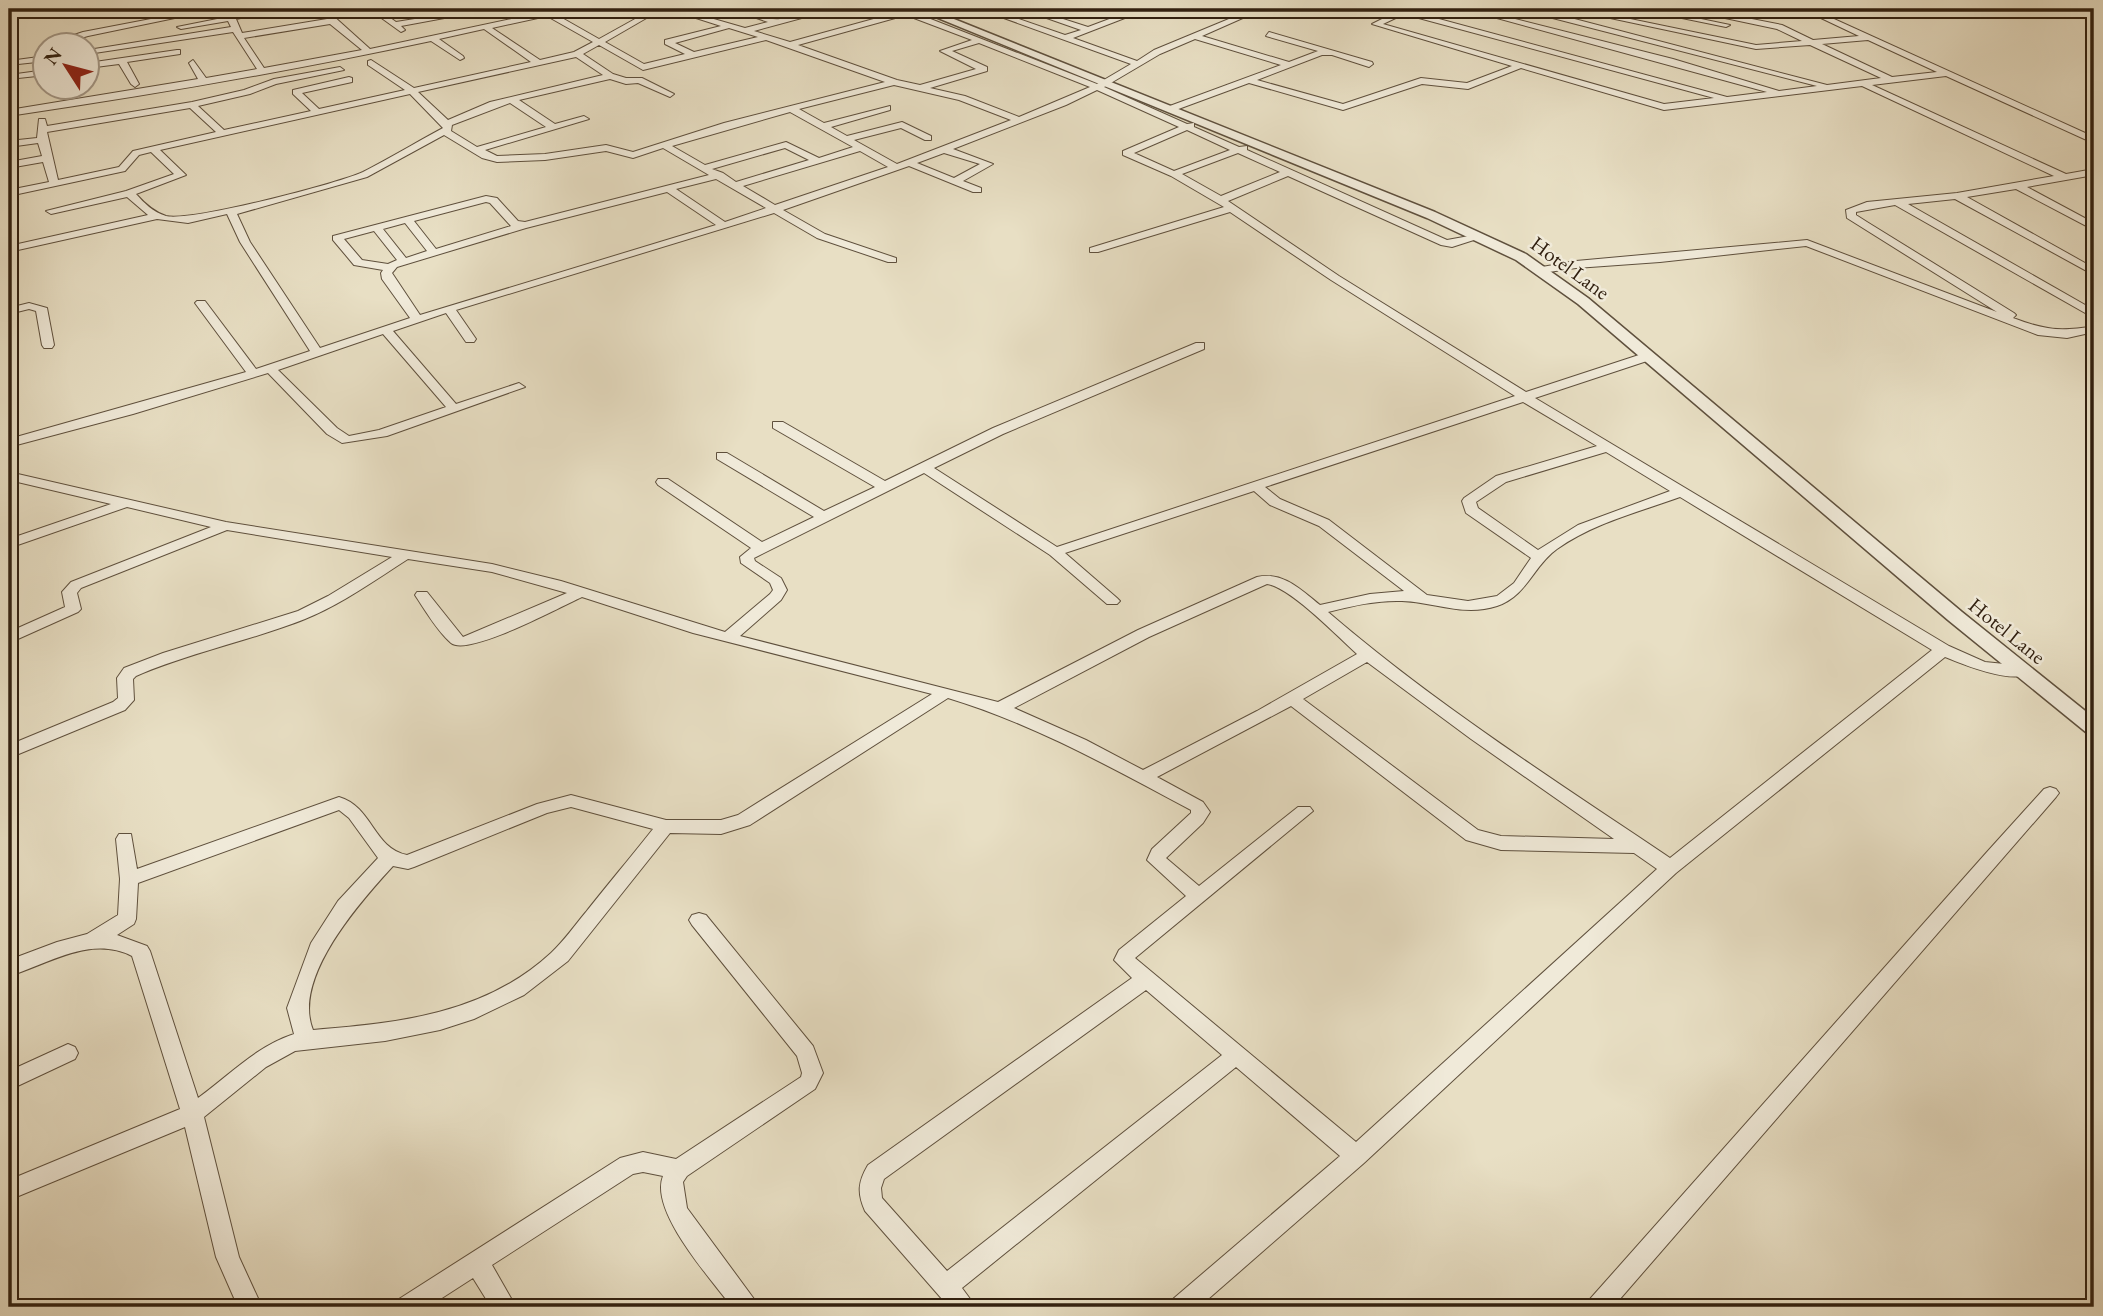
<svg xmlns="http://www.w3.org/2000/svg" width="2103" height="1316" viewBox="0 0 2103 1316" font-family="'EB Garamond',serif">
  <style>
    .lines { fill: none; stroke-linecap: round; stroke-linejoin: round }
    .minor-casing { stroke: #5f503d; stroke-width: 2 }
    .tertiary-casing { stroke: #5f503d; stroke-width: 3 }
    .minor { fill: #f0ead9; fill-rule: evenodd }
    .tertiary { fill: #f0ead9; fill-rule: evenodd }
    .labels { text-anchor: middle; stroke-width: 5; stroke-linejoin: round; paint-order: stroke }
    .far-street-label { font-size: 21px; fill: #312010; stroke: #f0ead9 }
  </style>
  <rect width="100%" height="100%" fill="#e8dfc4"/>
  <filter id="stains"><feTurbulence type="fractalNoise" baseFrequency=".00286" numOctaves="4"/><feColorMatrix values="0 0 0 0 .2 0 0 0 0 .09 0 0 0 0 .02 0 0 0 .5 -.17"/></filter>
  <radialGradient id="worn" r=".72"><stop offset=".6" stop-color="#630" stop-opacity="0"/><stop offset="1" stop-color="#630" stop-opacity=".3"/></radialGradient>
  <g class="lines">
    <!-- minor casing -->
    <g class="minor-casing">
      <path id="minor" d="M203 9H218L88 36 81 38 80 46H72L74 35 83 32Z
        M267 9H282L236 19 242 33 327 19 322 10 345 9 330 13 370 49 558 9H572L555 14 599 39 653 9H662L605 42 644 64 685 54 665 44V40L721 26 668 9H679L745 28 768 22 731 9C748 9 765 21 780 19 799 17 815 9 835 9L754 31 790 42 899 12 895 9H905L1097 84 1131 64 979 9H990L1065 35 1081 30 1021 9H1032L1088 27 1112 18 1087 9C1098 9 1107 14 1118 15 1127 15 1137 9 1148 9L1073 38 1137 61 1154 50 1253 9H1263L1202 36 1289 62 1318 51 1266 36 1269 32 1372 62 1373 64 1369 67 1332 55H1322L1257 80 1343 104 1421 78 1467 83 1512 66 1372 24 1396 12 1390 9H1402L1727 97 1767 92 1464 9H1476L1673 59 1779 91 1817 86 1541 15 1544 11 1827 85 1881 78 1810 45 1756 49 1568 9H1582L1756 45 1802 41 1777 29 1711 15V11L1782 25 1813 40 1859 36 1802 9H1812L2094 137V143L2091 142 1946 76 1872 85 2066 174 2094 169V175L2027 187 2094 223V230L2016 189 1967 197 2094 268V275L1955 199 1908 204 2094 310V318L1895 205 1856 212V215L1867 222 2014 313 2016 315 2013 318C2045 330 2060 332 2094 326V332L2067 338 2038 335 1806 246 1660 262 1576 268 1542 273 1537 270 1542 267 1576 261 1807 240 1997 312 1847 218 1846 210 1867 202 1957 193 2054 176 1862 86 1664 110 1521 68 1468 89 1422 84 1343 110 1249 83 1173 111H1167V107L1281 65 1195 39 1160 54 1104 87 1187 124 1194 123V127L1239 147 1247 146V150L1447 240 1480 234V238L1452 247 1441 245 1288 176 1228 201 1339 276 1526 392 1645 353H1653V359L1535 398 1949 646 1985 662 2024 666 2032 671C2017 687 1962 664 1945 657L1676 873 1364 1163 1199 1307H1169L1173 1299 1340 1156 1236 1067 962 1288 976 1307H949L865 1211C857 1193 858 1182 868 1165L1132 978 1114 960 1119 950 1186 896 1147 860 1152 849 1191 813V810C1112 768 1034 724 948 698L750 825 721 834 670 833 568 961 524 995 474 1019 440 1030 385 1041 295 1051 266 1067 204 1117 239 1257 262 1307H238L216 1257 185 1127 9 1200V1180L180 1109 132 956C90 935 49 964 9 976V960L57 942 87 934 118 915 120 879 116 839 119 834H131L137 869 339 797C373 807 373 848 407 855L537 804 571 795 666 820H721L738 815 932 694 693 633 582 597C560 607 468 657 451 643 437 631 425 610 415 595L417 592H427L463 637 567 593 492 572 408 559C375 580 342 604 305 619 250 641 191 652 136 676L133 679 134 700 125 710 9 758V745L113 702 118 698 117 678 124 668 163 653 298 611 328 596 392 557 227 530 81 588 77 593 81 609 78 612 9 643V632L65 607 62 592 71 582 211 527 127 507 9 548V539L111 504 9 480V472L226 522 492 564 561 581 725 632 770 594 773 590 770 583 741 563 740 557 751 548 658 485 656 482 658 479H668L762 542 814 517 717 459V453H727L824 511 875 487 773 428V422H783L885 481 993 428 1196 343H1204V349L1003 434 934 468 1057 547 1515 396 1331 280 1230 212 1098 252H1090V248L1224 207 1171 176 1123 155V151L1179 127 1097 90 1066 105 953 149 993 164 963 181 981 188V192H973L909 166 783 210 825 234 896 258V262H888L817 238 774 213 456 310 476 339 474 342H466L446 313 393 331 456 404 519 383 525 387 387 436 342 443 327 434 268 373 133 414 9 447V439L246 372 195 303 197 301H205L256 369 310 351 240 242 227 214 188 223 157 219 9 252V246L148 215 127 197 51 214 46 211 126 191 174 174 151 152 139 155 125 171 9 196V190L49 182 43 162 9 168V162L42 156 38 143 9 147V141L37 138 39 119H45L47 126 192 102 244 90 274 79 340 67 344 70 276 84 250 94 198 106 224 130 311 111 293 94V90L349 77 352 78V82L302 93 319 109 405 90 368 65V61L371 60 414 88 531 62 484 29 439 39 463 56 464 58 460 60 431 41C291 71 151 95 9 116V110L198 79 189 63 193 60 206 78 257 69 233 32 88 54V50L231 27 228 21 181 29 177 27ZM1404 14 1714 98 1664 104 1383 24ZM906 15 972 40 940 51 976 69 920 85 897 80 798 45ZM547 16 593 42 574 52 540 60 492 28ZM330 24 362 50 264 68 244 38ZM729 28 758 37 694 52 675 43ZM766 40 885 82 724 123 633 152 606 145 545 154 497 156 485 150 589 119 584 116 555 124 519 100 610 79 626 84 638 83 670 97 674 94 642 78H626L613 74 583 54 599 45 643 70ZM1868 40 1937 72 1892 77 1822 44ZM979 43 1090 87 1019 117 965 96 930 88 987 71V67L952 51ZM576 57 603 75 490 102 448 120 418 92ZM894 85 959 100 1011 120 897 164 854 140 901 128 925 140H931V136L902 122 847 136 831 127 890 110V106L824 123 799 109ZM410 94 443 128C417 142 390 158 363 172 337 184 190 222 166 216 153 212 144 203 136 194L186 175 160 150ZM510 103 546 127 477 147 451 131 452 125ZM190 108 216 132 133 151 119 167 58 180 47 132ZM790 112 853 147 819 158 786 142 705 165 672 146ZM1187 130 1230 150 1174 171 1134 153ZM444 135 482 158 497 162 545 160 606 151 633 158 663 148 709 175 525 222 518 221 497 198 486 196 333 236V240L354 265 383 270 381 273 382 279 410 318 320 348 250 242 237 214 367 177ZM785 148 809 160 736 182 723 173 712 169ZM860 151 888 167 775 205 743 186ZM944 153 980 164 954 178 917 163ZM1238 153 1280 172 1221 196 1182 174ZM716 179 766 208 725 222 676 189ZM667 192 716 225 420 315 392 273 397 267 526 228ZM486 202 490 203 511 226 436 249 414 221ZM405 223 427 251 406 258 383 229ZM374 231 397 260 388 264 362 260 344 239ZM383 334 446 407 379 430 349 436 337 428 278 370ZM1523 402 1597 446 1496 476 1464 498 1462 501 1466 513 1531 558 1514 583 1497 596 1468 601 1427 595 1329 520 1280 499 1265 487ZM1606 452 1670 491 1578 525 1538 550 1478 508 1476 502 1506 482ZM924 473 1050 555 1107 604H1117L1120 601 1117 598 1065 553 1254 491 1270 505 1319 526 1404 591 1370 594 1320 605C1301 590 1283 571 1257 577L1138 630 998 702 740 636 781 600 787 590 781 578 755 561 754 558ZM1680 497 1932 650 1670 858C1554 780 1435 704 1328 612 1352 606 1377 600 1402 601 1434 602 1464 617 1497 606 1527 596 1533 566 1557 549 1593 523 1639 512 1680 497ZM1267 584C1290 587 1338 637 1357 654L1257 711 1143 770 1086 740 1014 708 1149 637ZM1367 662 1471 739 1614 839 1501 836 1478 830 1303 699ZM1291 706 1466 840 1501 850 1634 853 1657 869 1356 1142 1135 958 1313 811 1310 807H1298L1199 886 1166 858 1203 823 1210 812 1203 802 1157 777ZM571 807 653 829C631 857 608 884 586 912 575 925 564 941 551 953 485 1014 399 1023 313 1030 292 978 360 902 393 866L408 869 414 867 547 813ZM339 810 349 818 378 858 338 901 311 943 287 1008 294 1034C255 1047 230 1075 198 1098L150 951 147 946 117 935 134 924 136 919 138 883ZM1146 990 1222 1055 947 1271 882 1198 881 1188 884 1179Z
        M369 9H378L396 22 477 9H493L401 26 405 30 401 32Z
        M1638 9H1653L1730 25 1726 27Z
        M177 50H180V54L127 62 139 84 135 87 131 84 119 64 88 68V63Z
        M46 56V61L9 65V61Z
        M46 70V75L9 79V75Z
        M29 303 47 308 54 345 52 348H44L42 345 36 311 29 309 9 314V308Z
        M2050 787 2056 789 2059 793 2056 797 1613 1307H1586L1590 1299 1987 852 2044 789Z
        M699 913 706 915 813 1046 823 1073 815 1089 687 1176 683 1182 687 1208 754 1299 758 1307H732C711 1279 649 1211 663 1176L643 1172 633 1174 492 1265 516 1307H491L473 1278 428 1307H395L399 1299 620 1158 643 1152 676 1159 801 1077 802 1073 797 1056 692 925 689 920 692 915Z
        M68 1044 75 1047 78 1053 75 1059 9 1090V1071Z"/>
    </g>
    <!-- tertiary casing -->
    <g class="tertiary-casing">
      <path id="tertiary" d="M916 9H929L1435 212 1526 254 1588 298 1962 612 2094 718V735L2087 733 1948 620 1578 304 1516 260 1427 218Z"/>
    </g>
    <!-- minor -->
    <use href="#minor" class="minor"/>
    <!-- tertiary -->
    <use href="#tertiary" class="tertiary"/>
  </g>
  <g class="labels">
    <!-- far-street labels -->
    <g class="far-street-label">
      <text transform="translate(1570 268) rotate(36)" y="7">Hotel Lane</text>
      <text transform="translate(2007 631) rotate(39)" y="7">Hotel Lane</text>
    </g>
  </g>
  <!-- margin -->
  <rect width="2103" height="1316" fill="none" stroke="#e8dfc4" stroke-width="35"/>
  <rect x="10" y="10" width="2082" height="1295" fill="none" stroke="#312010" stroke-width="3.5"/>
  <rect x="18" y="18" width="2068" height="1281" fill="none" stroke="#312010" stroke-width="2"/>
  <!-- north arrow -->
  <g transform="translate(66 66) rotate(306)"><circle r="33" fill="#f0ead9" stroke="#a49989" stroke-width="2"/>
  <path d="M0-5L12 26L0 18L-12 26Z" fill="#8f2418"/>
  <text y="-10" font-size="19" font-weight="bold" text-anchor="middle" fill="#312010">N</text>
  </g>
  <rect width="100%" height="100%" filter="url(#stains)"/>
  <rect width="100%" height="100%" fill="url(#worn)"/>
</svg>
